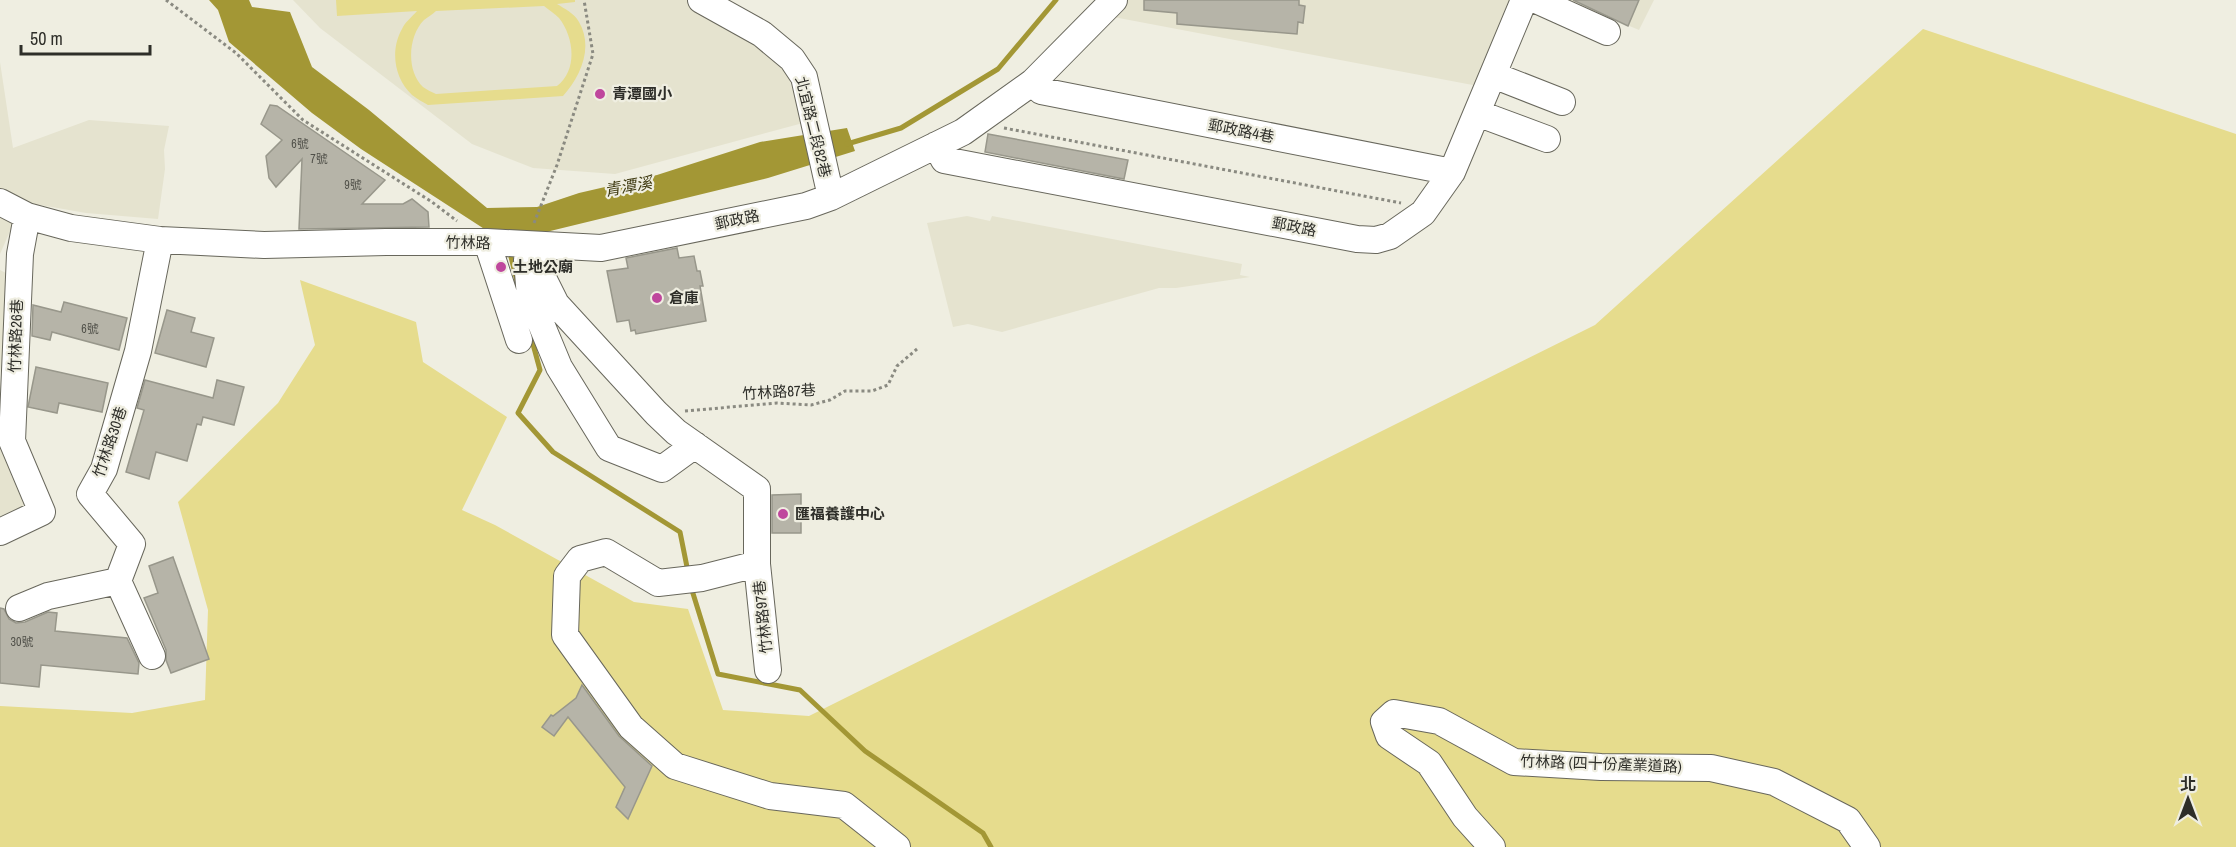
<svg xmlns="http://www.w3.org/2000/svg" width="2236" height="847" viewBox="0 0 2236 847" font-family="'Archivo Narrow','Noto Sans TC',sans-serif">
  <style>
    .built { fill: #e5e3cf }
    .green { fill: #e6dc8d; fill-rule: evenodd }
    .water { fill: #a39735 }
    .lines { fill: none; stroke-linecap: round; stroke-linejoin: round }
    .stream { stroke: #a39735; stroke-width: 5 }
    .building { fill: #b6b4a8; stroke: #98978b; stroke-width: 1.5 }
    .minor-casing { stroke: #68675c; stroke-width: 28 }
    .path { stroke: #8a8a81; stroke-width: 3; stroke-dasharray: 3 3; stroke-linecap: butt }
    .minor { stroke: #fff; stroke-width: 26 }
    .poi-dot { fill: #bf479d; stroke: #efeee1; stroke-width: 2 }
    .labels { text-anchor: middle; stroke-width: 4.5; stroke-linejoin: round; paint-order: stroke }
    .number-label { font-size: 12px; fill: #505049 }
    .poi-label { font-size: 15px; font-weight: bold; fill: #2e2e29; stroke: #efeee1; text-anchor: start }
    .street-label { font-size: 15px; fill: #2e2e29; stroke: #efeee1 }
    .water-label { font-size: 16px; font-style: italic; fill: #3e3910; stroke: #efeee1 }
  </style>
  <rect width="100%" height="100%" fill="#efeee1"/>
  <!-- built -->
  <path class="built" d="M293 0H688L757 40 785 66 803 123 615 174 533 168 472 144 320 28Z
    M1098 0H1512L1478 86 1087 12Z
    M1568 0H1654L1639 30Z
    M0 62 13 148 89 120 169 126 164 150 165 169 158 219 86 213 29 203 0 189Z
    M0 215 14 222 0 254Z
    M967 216 990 221 992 216 1242 264 1240 275 1250 277 1176 288H1159L1002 332 968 324 953 327 927 223Z
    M0 270 12 276 0 375Z
    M0 422 5 451 32 507 0 523Z"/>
  <!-- green -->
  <path class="green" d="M336 0H575V2L557 4C565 9 574 13 579 22 594 48 580 77 563 96L428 105C423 102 417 99 412 95 394 78 390 50 402 29 405 22 412 17 417 11L337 16ZM544 6C549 10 555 14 559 18 574 37 578 70 557 86L436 94C432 92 427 90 423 87 406 71 408 36 424 20 428 17 433 14 436 11Z
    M1923 29 2236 134V847H0V706L132 713 205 700 208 610 178 502 278 403 315 345 300 280 416 322 423 362 507 417 462 510 495 525 634 602 688 609 723 710 809 716 1595 325Z"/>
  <!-- water -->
  <path class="water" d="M209 0H249L252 7 290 12 312 67 369 110 487 208 537 207 579 193 657 175 760 142 847 128 855 151 768 178 542 233 489 232 361 149 312 113 229 42 218 10Z"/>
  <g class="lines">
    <!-- stream -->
    <path class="stream" d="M847 144 901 128 998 69 1056 0
      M509 249 517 281
      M527 322 540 370 518 413 553 452 680 532 688 572
      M691 587 718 674 800 690 865 751 983 833 991 847"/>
  </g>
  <!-- building -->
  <path class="building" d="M1144 0H1299V5L1305 6 1303 23 1298 22 1297 34 1177 24V13L1144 10Z
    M1573 0H1639L1628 26Z
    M270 105 277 106 385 180 362 204H403L412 199 428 212 429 227 299 229 302 159 276 187 269 178 266 156 282 140 261 124Z
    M988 134 1128 160 1124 179 985 152Z
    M677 248 679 258 694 256 697 271H700L703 286H700L706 321 636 334 635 330 631 331 629 320 617 322 607 271 628 268 626 258Z
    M64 302 127 318 119 350 52 332 50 340 32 336 33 305 61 312Z
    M167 310 195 318 191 332 214 338 206 367 155 353Z
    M36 367 108 383 102 412 59 403 57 413 28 407Z
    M145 380 213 398 217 380 244 387 234 425 203 417 201 425 197 424 187 461 156 452 149 479 126 472 144 410 137 408Z
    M801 494V533H772V495Z
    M173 557 209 659 171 673 166 660V650L144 598 158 593 149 566Z
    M0 608 4 609 9 619 16 623 25 622 48 612 57 613 55 631 127 638 139 663 138 674 41 665 39 687 0 683Z
    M582 685 619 736 652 766 628 819 616 807 625 787 568 717 554 736 542 727 551 715 553 716 576 698Z"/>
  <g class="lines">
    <!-- minor casing -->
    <g class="minor-casing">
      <path id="minor" d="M701 0 762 34 792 59 804 77 831 197
        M1536 0 1607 32
        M1493 75 1562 102
        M1033 82 1041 91 1452 172
        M1477 113 1547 139
        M936 145 944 160 1357 239 1376 240 1390 236 1423 213 1452 172 1524 0
        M0 202 27 216 71 228 160 240 264 245 386 242H487L601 248 806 206 831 197 963 132 1033 82 1114 0
        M487 242 519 340
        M526 244 556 304 656 413 676 432 757 489V564L768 670
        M527 260 530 297 559 367 609 448 662 469 695 445
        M0 532 42 512 12 441 20 254 27 216
        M757 564 702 578 658 583 606 552 580 559 567 576 565 635 631 727 675 766 770 796 844 805 897 847
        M19 608 48 596 118 581
        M152 656 118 581 132 544 90 494 104 469 138 351 160 240
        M1492 847 1465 817 1429 763 1389 736 1384 722 1394 713 1439 721 1514 762 1601 767 1711 768 1774 782 1848 820 1867 847"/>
    </g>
    <!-- path -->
    <path class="path" d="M166 0 236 53 303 120 432 202 457 221
      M1004 128 1401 203
      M534 223 557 165 593 54 584 0
      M685 411 777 403 811 405 830 400 845 391H872L888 385 897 366 917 349"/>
    <!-- minor -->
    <use href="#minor" class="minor"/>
  </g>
  <!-- markers -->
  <g class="poi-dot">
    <circle cx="600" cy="94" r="6"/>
    <circle cx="501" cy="267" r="6"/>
    <circle cx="657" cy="298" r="6"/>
    <circle cx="783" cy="514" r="6"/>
  </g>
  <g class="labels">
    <!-- number labels -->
    <g class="number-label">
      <text x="300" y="148">6號</text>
      <text x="319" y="163">7號</text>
      <text x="353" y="189">9號</text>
      <text x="90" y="333">6號</text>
      <text x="22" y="646">30號</text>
    </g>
    <!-- poi labels -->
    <g class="poi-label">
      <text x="612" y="99">青潭國小</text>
      <text x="513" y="272">土地公廟</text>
      <text x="669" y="303">倉庫</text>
      <text x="795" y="519">匯福養護中心</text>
    </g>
    <!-- street labels -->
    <g class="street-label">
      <text transform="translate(813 127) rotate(76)" y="5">北宜路二段82巷</text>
      <text transform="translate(1241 131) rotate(11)" y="5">郵政路4巷</text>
      <text transform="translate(737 220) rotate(-12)" y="5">郵政路</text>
      <text transform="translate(1294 227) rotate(11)" y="5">郵政路</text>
      <text transform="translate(468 243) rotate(1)" y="5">竹林路</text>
      <text transform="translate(16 336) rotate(-88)" y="5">竹林路26巷</text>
      <text transform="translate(779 392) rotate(-3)" y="5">竹林路87巷</text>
      <text transform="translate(110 442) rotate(-71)" y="5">竹林路30巷</text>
      <text transform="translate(763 617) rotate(-96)" y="5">竹林路97巷</text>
      <text transform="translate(1601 764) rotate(2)" y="5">竹林路 (四十份產業道路)</text>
    </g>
    <!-- water labels -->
    <g class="water-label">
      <text transform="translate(628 186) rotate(-10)" y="6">青潭溪</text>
    </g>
  </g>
  <!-- north arrow -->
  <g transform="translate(2188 799)" stroke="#efeee1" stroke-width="4.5" paint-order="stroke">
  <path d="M0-4.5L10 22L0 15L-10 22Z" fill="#2e2e29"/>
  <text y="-9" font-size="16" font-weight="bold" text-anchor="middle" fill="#2e2e29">北</text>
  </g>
  <!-- scale -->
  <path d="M21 45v9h129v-9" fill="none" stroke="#2e2e29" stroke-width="3"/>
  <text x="30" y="45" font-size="18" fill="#2e2e29" stroke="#efeee1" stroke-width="4.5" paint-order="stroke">50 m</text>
</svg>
